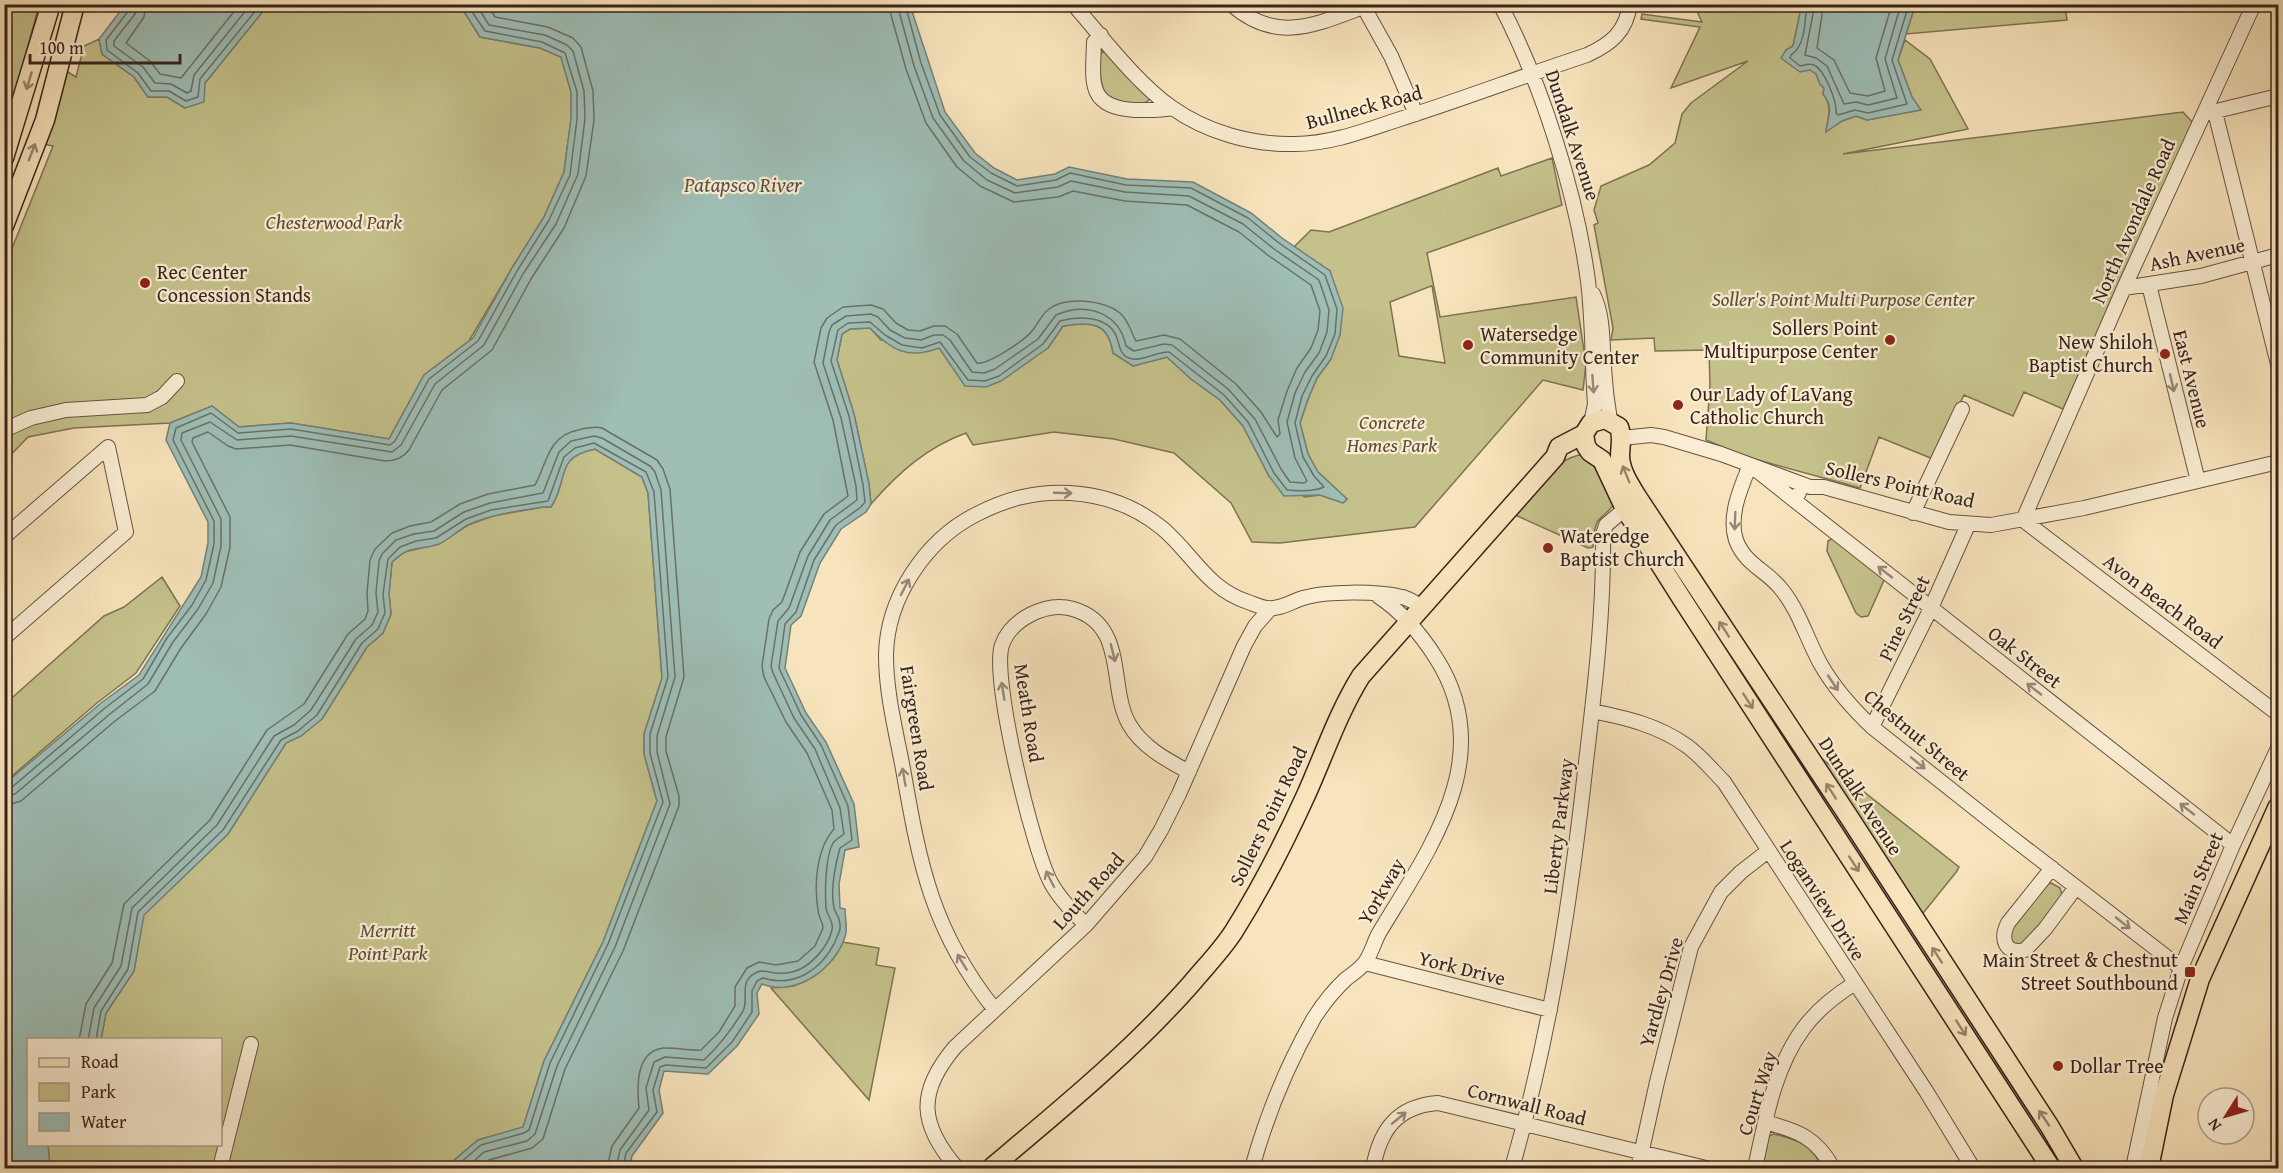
<svg xmlns="http://www.w3.org/2000/svg" width="2283" height="1173" viewBox="0 0 2283 1173" font-family="'Gentium Book Plus',serif">
  <style>
    .green { fill: #c5c18b; stroke: #7e7253; stroke-width: 1.5; fill-rule: evenodd }
    .water { fill: #9ebeb6; stroke: #758078; stroke-width: 1.5 }
    .lines { fill: none; stroke-linecap: round; stroke-linejoin: round }
    .shore { stroke: #6b7068; stroke-width: 1.5 }
    .minor-casing { stroke: #685343; stroke-width: 16 }
    .major-casing { stroke: #38231b; stroke-width: 21 }
    .minor { stroke: #faedd3; stroke-width: 14 }
    .major { stroke: #f8e4bc; stroke-width: 18 }
    .oneway { stroke: #98846c }
    .oneway2 { stroke: #987 }
    .poi-dot { fill: #8f2418; stroke: #faedd3; stroke-width: 2 }
    .labels { text-anchor: middle; stroke-width: 4.5; stroke-linejoin: round; paint-order: stroke }
    .street-label { font-size: 20px; fill: #38231b; stroke: #faedd3 }
    .park-label { font-size: 20px; font-style: italic; fill: #5b4a37; stroke: #faedd3 }
    .poi-label { font-size: 20px; fill: #38231b; stroke: #faedd3; text-anchor: start }
    .water-label { font-size: 21px; font-style: italic; fill: #57524a; stroke: #faedd3 }
  </style>
  <rect width="100%" height="100%" fill="#f8e4bc"/>
  <filter id="stains"><feTurbulence type="fractalNoise" baseFrequency=".00333" numOctaves="4"/><feColorMatrix values="0 0 0 0 .2 0 0 0 0 .09 0 0 0 0 .02 0 0 0 .5 -.17"/></filter>
  <radialGradient id="worn" r=".72"><stop offset=".6" stop-color="#630" stop-opacity="0"/><stop offset="1" stop-color="#630" stop-opacity=".3"/></radialGradient>
  <!-- green -->
  <path class="green" d="M5 5H39L5 131Z
    M268 5H460L480 37 540 48 561 57 571 92V119L564 172 544 217 512 268 469 341 424 375 389 439 291 423 239 427 212 406 170 423 74 428 28 437 5 461V266L53 146 43 144 66 71 76 77 84 46 99 39 102 54 134 77 148 97H167L185 108Z
    M1694 5H1793L1800 13 1793 46 1786 50 1816 74 1820 84 1824 88 1823 94C1833 106 1828 116 1826 131L1842 121 1856 116 1867 120 1920 110 1912 97 1898 60 1905 40 1930 59 1968 129 1843 154 2183 112 2193 123 2063 409 2024 392 2013 416 1964 395 1933 459 1879 437 1860 488 1747 457 1706 440 1710 386 1709 350 1655 351 1654 338 1611 340 1613 328 1594 225 1598 223 1594 210 1601 186 1649 165 1675 143 1682 114 1691 103 1748 61 1671 88 1700 27 1641 19 1642 14 1702 22Z
    M1919 5H2065L2067 20 1906 34 1914 9Z
    M1102 52 1108 53 1148 95 1149 100C1143 105 1138 104 1131 104 1099 105 1100 79 1099 55Z
    M1552 158 1562 205 1427 253 1440 317 1576 297 1586 364 1583 390 1543 380 1415 527 1280 543 1252 542 1231 503 1174 453 1114 439 1054 432 973 445 966 433C927 447 898 473 871 504L869 484 854 414 837 360 842 334 850 329 870 328 881 340 939 348 952 365 1048 348 1063 326C1091 322 1108 321 1113 353L1133 366 1167 357 1191 379 1220 400 1243 426 1269 476 1305 497 1320 495 1343 503 1347 499 1318 472 1308 454 1300 423 1308 399 1317 378 1331 359 1330 271 1294 247 1311 230 1329 232 1498 168 1501 176ZM1431 286H1432L1445 363 1399 356 1390 302Z
    M595 449 642 477 648 493 662 678 644 734V754L657 801 603 942 544 1061 523 1128 478 1140 445 1168H50L48 1145 220 1144V1040L101 1039 106 1013 134 971 143 915 228 834 286 743 322 719 367 647 383 633 391 614 389 594 392 562 404 552 439 544 468 525 493 516 543 507H551C570 479 552 458 595 449Z
    M1579 455 1594 459 1615 502C1611 511 1603 514 1598 521 1593 529 1594 538 1593 547L1588 548 1513 514C1532 492 1550 462 1579 455Z
    M1638 511 2045 1133 2064 1168 2044 1144 1635 517Z
    M1833 538 1885 578 1868 616 1861 617 1856 613 1827 551 1828 541Z
    M162 577 180 606 136 673 97 703 5 782V704L104 616 124 607Z
    M1816 754 1959 867 1957 871 1920 917Z
    M2051 883 2060 888 2063 898 2030 941 2018 949 2011 944 2008 934 2043 886Z
    M842 942 879 948 876 965 895 968 869 1100 771 988 794 986 833 959Z
    M1774 1134C1799 1140 1811 1144 1823 1168H1761L1769 1136Z"/>
  <!-- water -->
  <path class="water" d="M125 5V4L268 5 205 83 204 102 185 108 167 97H148L134 77 102 54 99 39Z
    M460 5H910L945 112 975 153 994 168 1017 180 1055 174 1069 167 1127 179 1193 182 1251 213 1282 238 1330 271 1343 308 1340 335 1331 359 1317 378 1308 399 1300 423 1308 454 1318 472 1347 499 1343 503 1320 495 1284 496 1269 476 1243 426 1220 400 1191 379 1167 357 1133 366 1113 353C1108 321 1091 322 1063 326L1048 348 1001 381 986 387 965 386 939 348C908 360 891 350 870 328L850 329 842 334 837 360 854 414 869 484 871 504 866 512 841 529 820 563 801 616 791 625 785 668 806 713 826 742 854 804 859 847 845 850 839 884 840 908 845 909C845 916 847 926 846 933 838 967 796 998 762 984L757 993 759 1014 737 1046 708 1074 664 1071 659 1090 663 1113 632 1156 630 1166 625 1168H445L478 1140 523 1127 544 1061 603 942 657 801 644 754V734L662 678 648 493 642 477 595 449C554 457 569 480 551 507H543C518 511 493 514 470 524 459 529 450 539 439 544 418 551 411 544 392 562L389 594 391 614 383 633 367 647 322 719 301 736 286 743 228 834 144 915 134 971 106 1013 101 1039 28 1040V1144L48 1145 50 1168H5V788L8 781 101 703 139 675 201 577 208 543V522L166 440 170 423 212 406 239 427 291 423 389 439 424 375 473 338 512 268 544 217 564 172 571 119V92L561 57 540 48 480 37Z
    M1793 5H1919L1914 9 1898 60 1912 97 1921 110 1867 120 1856 116 1842 121 1826 132C1828 116 1834 107 1823 94L1824 88 1820 84 1816 74 1810 70 1800 72 1781 58 1786 50 1793 46 1800 13Z"/>
  <g class="lines">
    <!-- shore -->
    <path class="shore" d="M130 4 129 10 106 40 107 50 138 73 151 91H169L186 101 198 97 200 79 261 4
      M137 4 135 14 114 41V46L143 67 155 83 171 84 187 93 191 91 194 75 251 4
      M146 4 144 17 126 43 150 61 160 74 181 78 240 4
      M1801 4 1806 12C1805 26 1804 47 1791 55L1790 58 1800 66C1805 65 1810 63 1814 65 1825 70 1837 102 1836 113L1838 115 1855 110 1868 113 1907 104 1892 60 1909 4
      M1811 4 1813 14 1805 55 1816 58 1827 66 1844 104 1856 102 1868 105 1897 98 1885 59 1901 4
      M1821 4 1822 15 1817 48 1834 60 1850 93 1868 96 1885 91 1876 58 1892 4
      M4 790 11 788 105 708 143 679 167 638 192 605 206 580 214 544V521L173 440 176 428 211 413 238 433 291 429 390 445 395 441 429 379 478 341 517 271 549 220 570 175 577 119V92L565 53 542 42 485 31 467 4
      M4 797 15 794 110 714 148 684 173 642 198 609 213 583 221 546V519L181 440 182 433 210 422 237 440 291 436 392 452 401 445 435 384 484 345 523 274 556 224 578 174 585 119 584 91 573 51 567 45 545 35 489 25 476 4
      M4 806 21 801 115 721 155 691 181 648 206 614 221 587 230 547V517L192 442 193 438 208 432 228 446 236 449 290 445 385 461C395 461 403 458 409 450L442 390 492 350 531 279 564 228 586 176 594 120 593 91 581 47 573 38 548 27 495 17 487 4
      M79 1040 86 1004 112 963 124 904 210 820 267 730 304 704 348 634 365 619 368 611 367 593 370 560 375 549 392 533 410 526 431 522 460 504 488 494 535 485C547 463 548 436 578 430 586 428 594 426 602 428L657 460 663 469 670 489 684 677 666 737V751L679 796V806L623 951 565 1069 543 1139 532 1148 489 1160 479 1168
      M88 1040 94 1008 121 966 132 908 217 825 274 736 294 725 311 710 356 639 372 625 378 612 376 593 379 561 382 554 396 540 414 534 434 531 464 512 490 503 543 493 559 452 571 441 594 436 602 438 650 466 655 472 661 490 675 677 657 736V752L670 804 615 947 557 1066 535 1134 527 1141 484 1152 466 1168
      M96 1040 101 1011 128 969 138 912 223 830 281 740 298 731 317 715 362 643 378 629 385 613 383 594 388 559 400 547 416 541 436 538 466 519 491 510 548 501 564 457 575 448 594 443 646 472 654 492 668 677 650 734V753L663 802 608 944 550 1063 529 1130 524 1133 481 1145 454 1168
      M607 1168 612 1146 639 1108C637 1088 635 1052 663 1048 675 1047 688 1051 701 1050L719 1032 735 1006V987L747 968 759 962 776 965 798 961 815 946 823 928C823 921 818 917 818 910 814 884 816 849 834 829L832 810 807 753 786 722 764 677 762 666 769 619 773 610 782 602 800 552 824 514 848 496 833 420 814 362 821 328 827 318 843 307 871 305 883 309 896 323 908 330 920 331 934 326H945L957 334 977 363C988 365 1025 340 1032 331 1038 324 1041 315 1049 309 1066 296 1104 300 1120 313 1129 321 1131 332 1136 341L1164 335 1180 339 1236 384 1261 412 1277 437 1280 434 1278 420 1287 391 1297 368 1311 348 1318 330 1320 311 1311 285 1269 256 1239 232 1187 205 1125 201 1073 191 1058 197 1014 202 980 186 957 167 926 123 906 69 888 4
      M616 1168 620 1150 649 1110 646 1088 654 1062 665 1057 704 1060C719 1046 732 1029 743 1011 750 999 736 979 760 971 773 971 778 976 792 972 810 968 828 947 832 930 834 921 827 916 826 908 825 892 825 857 833 843 836 839 840 837 844 834L840 808 815 749 794 718 773 673 771 666 778 621 789 608 808 556 830 520 857 500 856 486 841 418 823 363 829 332 832 325 846 316 871 314 878 317 890 330 905 338 921 340 934 335H943L950 340 972 372 984 373 995 369 1038 339 1056 315C1086 302 1119 312 1126 346L1134 351 1164 344 1172 345 1228 389 1255 419 1281 469 1290 482 1304 483 1307 481 1295 458 1287 422 1295 393 1305 372 1319 353 1327 332 1329 310 1319 280 1274 249 1243 224 1189 196 1125 192 1071 181 1058 187 1015 193 987 180 964 161 933 118 914 66 897 4
      M623 1168 626 1153 657 1112 653 1090 660 1067 666 1065 706 1068 732 1042 752 1012V991L757 981 763 978C794 988 821 970 835 942 836 938 839 934 840 929 841 916 836 916 834 908 830 889 835 866 840 848L852 840 848 806 821 745 801 715 779 668 785 624 796 612 814 560 836 525 861 507 865 502 863 485 849 416 831 361 838 330 848 323 870 322 885 335 902 345 922 348 940 342 968 380 985 381 999 376 1043 344 1060 321C1078 316 1109 315 1117 338 1120 347 1120 357 1133 359 1144 361 1158 351 1169 352L1224 395 1248 422 1274 473 1287 490C1298 491 1314 492 1324 487L1314 476 1303 457 1295 423 1302 396 1312 376 1326 356 1335 334 1337 309 1325 275 1279 243 1248 218 1191 188 1126 185 1070 173 1056 180 1017 186 991 173 970 157 940 115 921 63 905 4"/>
    <!-- minor casing -->
    <g class="minor-casing">
      <path id="minor" d="M1073 4C1102 37 1136 82 1171 107 1206 132 1251 145 1295 144 1330 144 1364 131 1397 120 1460 100 1523 76 1587 55 1611 44 1626 32 1630 4
        M1231 4C1276 44 1315 25 1363 7
        M1362 4 1391 56 1416 114
        M1500 4C1542 84 1576 192 1588 281 1593 322 1592 364 1595 404L1591 423
        M1101 35 1094 42C1093 81 1086 107 1134 110 1148 110 1159 111 1172 108
        M2215 112 2278 364
        M2208 113 2278 96
        M2149 285 2198 481
        M2124 288 2201 276 2278 255
        M1593 294C1604 316 1602 344 1604 368 1605 386 1607 403 1610 420
        M4 430 31 418 66 410 147 405 162 397 177 381
        M1622 438 1651 435 1664 437 1721 454 1810 487H1824L1949 522 1991 525 2084 508 2278 462
        M1799 493 1794 500 2233 845
        M1794 500 1750 465C1741 487 1728 516 1736 540 1745 565 1768 571 1782 590 1799 611 1807 639 1820 663 1834 688 1852 708 1872 727L2011 837 2181 968
        M1913 513 1962 409
        M2023 520 2124 288 2254 4
        M2023 520 2278 714
        M4 537 108 447 126 532 4 638
        M1592 711C1626 718 1658 725 1687 746 1701 756 1712 770 1724 782L1926 1091 1973 1168
        M1872 727 1931 608 1968 525
        M2052 868 2008 923C2000 939 2005 955 2025 950L2045 929 2076 887
        M1086 925C1073 912 1060 899 1051 883 1033 850 991 678 1002 645 1011 619 1047 601 1073 609 1128 625 1108 687 1129 724 1142 747 1167 760 1189 772
        M1365 963 1550 1010
        M995 1010C932 931 920 866 903 769 896 731 886 694 886 655 887 598 925 541 975 515 1006 499 1035 491 1070 493 1104 495 1136 507 1162 528 1193 554 1206 588 1248 602 1254 604 1262 608 1268 608 1279 610 1293 601 1303 598 1327 591 1377 591 1402 597 1408 598 1415 603 1421 606
        M1765 1122C1798 1131 1816 1137 1833 1168
        M220 1168 251 1044
        M957 1168C919 1124 917 1092 955 1047L1086 925 1145 857 1161 830 1179 794 1244 646 1255 626 1270 609
        M1252 1168C1267 1114 1286 1067 1314 1018 1323 1004 1334 990 1346 979 1352 974 1361 969 1366 961 1372 952 1374 942 1379 933 1430 848 1499 756 1436 658 1421 634 1402 612 1378 596
        M1373 1168C1380 1130 1397 1106 1438 1103L1706 1168
        M1512 1168C1550 1036 1571 899 1586 762 1595 687 1604 611 1603 535L1606 525 1631 504
        M1638 1168 1657 1082 1691 947 1721 892 1741 872 1768 851
        M1755 1168C1765 1122 1774 1068 1803 1029 1816 1011 1836 995 1855 983
        M2133 1168 2165 1018 2181 968 2233 845 2278 748"/>
    </g>
    <!-- major casing -->
    <g class="major-casing">
      <path id="major" d="M4 158 51 4
        M4 226 45 120 75 4
        M991 1168C1060 1110 1131 1052 1191 984 1205 967 1222 950 1234 931 1261 888 1285 841 1306 795 1324 755 1338 713 1361 676L1555 457 1559 447 1584 434
        M2051 1168 1682 599 1625 509 1602 460 1590 452 1586 446 1584 434 1591 423 1605 419 1619 427C1623 437 1620 446 1620 457 1621 472 1630 485 1638 498L1847 814 2050 1127 2074 1168
        M2149 1168 2164 1095 2200 979 2278 806"/>
    </g>
    <!-- minor -->
    <use href="#minor" class="minor"/>
    <!-- major -->
    <use href="#major" class="major"/>
  </g>
  <!-- one-way arrows -->
  <defs><path id="oneway-shaft" d="M-6 0H5M1.5-3L5.5 0L1.5 3" fill="none" stroke-width="1.6" stroke-linecap="round" stroke-linejoin="round" transform="scale(1.5)"/></defs>
  <g class="oneway">
    <use href="#oneway-shaft" transform="translate(29 81) rotate(107)"/>
    <use href="#oneway-shaft" transform="translate(32 152) rotate(-69)"/>
    <use href="#oneway-shaft" transform="translate(1626 474) rotate(-112)"/>
    <use href="#oneway-shaft" transform="translate(1724 629) rotate(-123)"/>
    <use href="#oneway-shaft" transform="translate(1748 701) rotate(57)"/>
    <use href="#oneway-shaft" transform="translate(1831 791) rotate(-123)"/>
    <use href="#oneway-shaft" transform="translate(1854 864) rotate(57)"/>
    <use href="#oneway-shaft" transform="translate(1937 955) rotate(-123)"/>
    <use href="#oneway-shaft" transform="translate(1961 1028) rotate(57)"/>
    <use href="#oneway-shaft" transform="translate(2044 1118) rotate(-124)"/>
  </g>
  <g class="oneway2">
    <use href="#oneway-shaft" transform="translate(2172 383) rotate(77)"/>
    <use href="#oneway-shaft" transform="translate(1593 384) rotate(86)"/>
    <use href="#oneway-shaft" transform="translate(1063 493) rotate(2)"/>
    <use href="#oneway-shaft" transform="translate(1735 521) rotate(92)"/>
    <use href="#oneway-shaft" transform="translate(1885 572) rotate(-142)"/>
    <use href="#oneway-shaft" transform="translate(905 587) rotate(-63)"/>
    <use href="#oneway-shaft" transform="translate(1113 653) rotate(76)"/>
    <use href="#oneway-shaft" transform="translate(1833 683) rotate(56)"/>
    <use href="#oneway-shaft" transform="translate(2034 689) rotate(-142)"/>
    <use href="#oneway-shaft" transform="translate(1003 691) rotate(-99)"/>
    <use href="#oneway-shaft" transform="translate(1918 763) rotate(39)"/>
    <use href="#oneway-shaft" transform="translate(904 777) rotate(-100)"/>
    <use href="#oneway-shaft" transform="translate(2187 809) rotate(-142)"/>
    <use href="#oneway-shaft" transform="translate(1050 879) rotate(-117)"/>
    <use href="#oneway-shaft" transform="translate(2123 923) rotate(38)"/>
    <use href="#oneway-shaft" transform="translate(962 962) rotate(-121)"/>
    <use href="#oneway-shaft" transform="translate(1399 1118) rotate(-39)"/>
  </g>
  <!-- markers -->
  <g class="poi-dot">
    <circle cx="145" cy="283" r="6"/>
    <circle cx="1890" cy="340" r="6"/>
    <circle cx="1468" cy="345" r="6"/>
    <circle cx="2165" cy="354" r="6"/>
    <circle cx="1678" cy="405" r="6"/>
    <circle cx="1548" cy="548" r="6"/>
    <rect x="2184" y="966" width="12" height="12" rx="3"/>
    <circle cx="2058" cy="1066" r="6"/>
  </g>
  <g class="labels">
    <!-- street labels -->
    <g class="street-label">
      <text transform="translate(1364 107) rotate(-15)" y="7">Bullneck Road</text>
      <text transform="translate(1573 135) rotate(72)" y="7">Dundalk Avenue</text>
      <text transform="translate(2133 221) rotate(-66)" y="7">North Avondale Road</text>
      <text transform="translate(2197 254) rotate(-12)" y="7">Ash Avenue</text>
      <text transform="translate(2192 379) rotate(76)" y="7">East Avenue</text>
      <text transform="translate(1900 484) rotate(13)" y="7">Sollers Point Road</text>
      <text transform="translate(2163 601) rotate(37)" y="7">Avon Beach Road</text>
      <text transform="translate(1904 618) rotate(-64)" y="7">Pine Street</text>
      <text transform="translate(2025 657) rotate(38)" y="7">Oak Street</text>
      <text transform="translate(1029 713) rotate(81)" y="7">Meath Road</text>
      <text transform="translate(917 728) rotate(81)" y="7">Fairgreen Road</text>
      <text transform="translate(1917 735) rotate(40)" y="7">Chestnut Street</text>
      <text transform="translate(1861 796) rotate(57)" y="7">Dundalk Avenue</text>
      <text transform="translate(1268 816) rotate(-64)" y="7">Sollers Point Road</text>
      <text transform="translate(1558 826) rotate(-83)" y="7">Liberty Parkway</text>
      <text transform="translate(2198 878) rotate(-67)" y="7">Main Street</text>
      <text transform="translate(1088 891) rotate(-48)" y="7">Louth Road</text>
      <text transform="translate(1381 891) rotate(-60)" y="7">Yorkway</text>
      <text transform="translate(1823 900) rotate(57)" y="7">Loganview Drive</text>
      <text transform="translate(1462 968) rotate(14)" y="7">York Drive</text>
      <text transform="translate(1661 992) rotate(-74)" y="7">Yardley Drive</text>
      <text transform="translate(1757 1093) rotate(-72)" y="7">Court Way</text>
      <text transform="translate(1527 1104) rotate(14)" y="7">Cornwall Road</text>
    </g>
    <!-- park labels -->
    <g class="park-label">
      <text x="334" y="229">Chesterwood Park</text>
      <text x="1843" y="306">Soller's Point Multi Purpose Center</text>
      <text x="1392" y="429">Concrete<tspan x="1392" dy="23">Homes Park</tspan></text>
      <text x="388" y="937">Merritt<tspan x="388" dy="23">Point Park</tspan></text>
    </g>
    <!-- poi labels -->
    <g class="poi-label">
      <text x="157" y="279">Rec Center<tspan x="157" dy="23">Concession Stands</tspan></text>
      <text x="1878" y="335" text-anchor="end">Sollers Point<tspan x="1878" dy="23">Multipurpose Center</tspan></text>
      <text x="1480" y="341">Watersedge<tspan x="1480" dy="23">Community Center</tspan></text>
      <text x="2153" y="349" text-anchor="end">New Shiloh<tspan x="2153" dy="23">Baptist Church</tspan></text>
      <text x="1690" y="401">Our Lady of LaVang<tspan x="1690" dy="23">Catholic Church</tspan></text>
      <text x="1560" y="543">Wateredge<tspan x="1560" dy="23">Baptist Church</tspan></text>
      <text x="2178" y="967" text-anchor="end">Main Street &amp; Chestnut<tspan x="2178" dy="23">Street Southbound</tspan></text>
      <text x="2070" y="1073">Dollar Tree</text>
    </g>
    <!-- water labels -->
    <g class="water-label">
      <text x="743" y="192">Patapsco River</text>
    </g>
  </g>
  <!-- margin -->
  <rect width="2283" height="1173" fill="none" stroke="#f8e4bc" stroke-width="24"/>
  <rect x="6" y="6" width="2271" height="1161" fill="none" stroke="#38231b" stroke-width="3"/>
  <rect x="12" y="12" width="2259" height="1149" fill="none" stroke="#38231b" stroke-width="1.5"/>
  <!-- legend -->
  <rect x="27" y="1038" width="195" height="108" fill="#faedd3" stroke="#ac9c89" stroke-width="1.5"/>
  <rect x="39" y="1058" width="30" height="9" fill="#f8e4bc" stroke="#ac9c89" stroke-width="1.5"/>
  <text x="81" y="1068" font-size="18" fill="#38231b">Road</text>
  <rect x="39" y="1083" width="30" height="18" fill="#c5c18b" stroke="#ac9c89" stroke-width="1.5"/>
  <text x="81" y="1098" font-size="18" fill="#38231b">Park</text>
  <rect x="39" y="1113" width="30" height="18" fill="#9ebeb6" stroke="#ac9c89" stroke-width="1.5"/>
  <text x="81" y="1128" font-size="18" fill="#38231b">Water</text>
  <!-- north arrow -->
  <g transform="translate(2226 1116) rotate(233)"><circle r="28" fill="#faedd3" stroke="#ac9c89" stroke-width="1.5"/>
  <path d="M0-4.5L10 22L0 15L-10 22Z" fill="#8f2418"/>
  <text y="-9" font-size="16" font-weight="bold" text-anchor="middle" fill="#38231b">N</text>
  </g>
  <!-- scale -->
  <path d="M30 54v9h150v-9" fill="none" stroke="#38231b" stroke-width="3"/>
  <text x="39" y="54" font-size="18" fill="#38231b" stroke="#faedd3" stroke-width="4.5" paint-order="stroke">100 m</text>
  <rect width="100%" height="100%" filter="url(#stains)"/>
  <rect width="100%" height="100%" fill="url(#worn)"/>
</svg>
